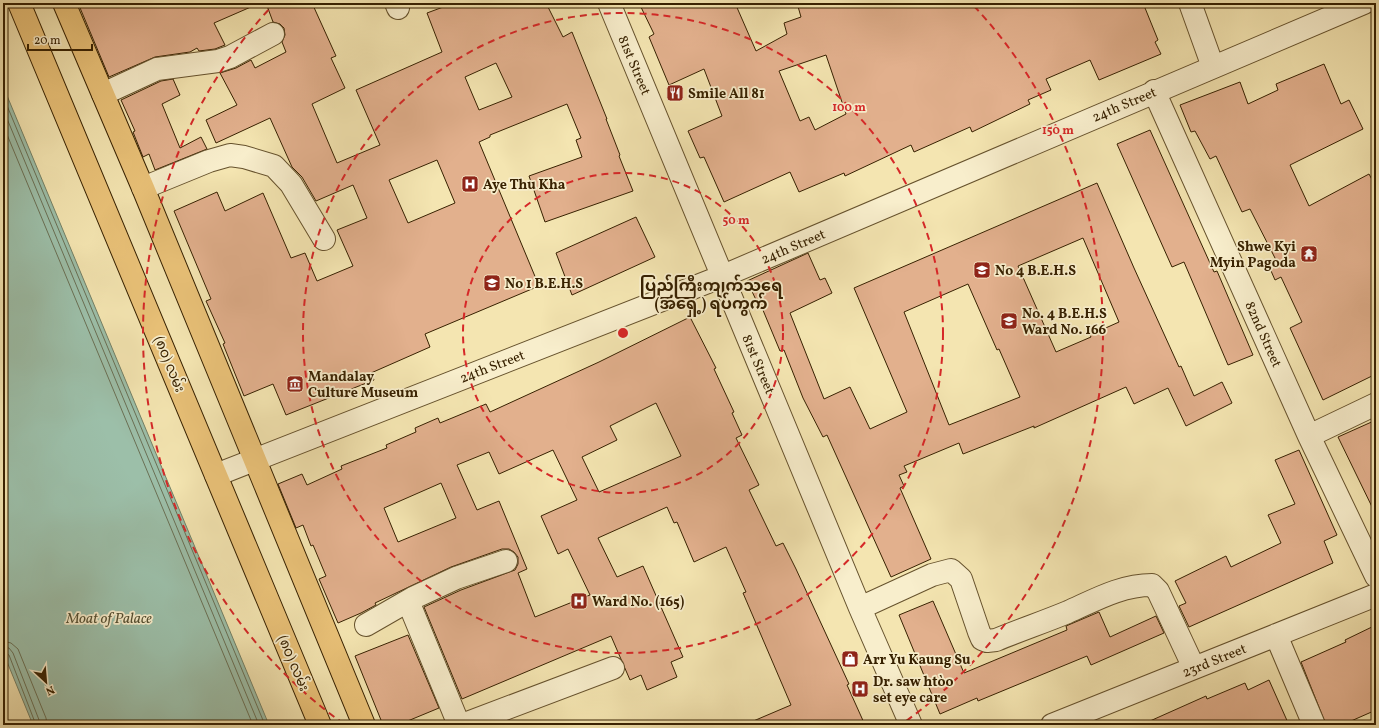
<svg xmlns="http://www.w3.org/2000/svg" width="1379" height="728" viewBox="0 0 1379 728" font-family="Vollkorn,'Noto Sans Myanmar',serif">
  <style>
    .water { fill: #9cbfa9; stroke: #748066 }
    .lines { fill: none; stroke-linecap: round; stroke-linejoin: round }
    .shore { stroke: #6a7055; stroke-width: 1 }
    .building { fill: #e2b08d; stroke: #372101; fill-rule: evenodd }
    .minor-casing { stroke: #66522d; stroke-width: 24 }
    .major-casing { stroke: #372101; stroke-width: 24 }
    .minor { stroke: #f8eecc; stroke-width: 22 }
    .major { stroke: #eac278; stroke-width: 22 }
    .ring { fill: none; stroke: #d62828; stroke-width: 2; stroke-dasharray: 7 5 }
    .labels { text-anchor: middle; stroke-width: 3.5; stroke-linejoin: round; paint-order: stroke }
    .street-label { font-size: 14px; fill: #372101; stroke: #f8eecc }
    .poi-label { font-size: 14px; font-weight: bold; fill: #372101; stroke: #f8eecc; text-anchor: start }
    .water-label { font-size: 15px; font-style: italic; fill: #555033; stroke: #f8eecc }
    .quarter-label { font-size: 16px; font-weight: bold; fill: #372101; stroke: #f8eecc }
    .centre { fill: #d62828; stroke: #f8eecc; stroke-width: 2 }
    .ring-label { font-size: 12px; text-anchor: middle; font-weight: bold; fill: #d62828; stroke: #f8eecc; stroke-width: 3.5; stroke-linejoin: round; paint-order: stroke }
  </style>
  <rect width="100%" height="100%" fill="#f4e5b1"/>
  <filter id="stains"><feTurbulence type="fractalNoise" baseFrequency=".005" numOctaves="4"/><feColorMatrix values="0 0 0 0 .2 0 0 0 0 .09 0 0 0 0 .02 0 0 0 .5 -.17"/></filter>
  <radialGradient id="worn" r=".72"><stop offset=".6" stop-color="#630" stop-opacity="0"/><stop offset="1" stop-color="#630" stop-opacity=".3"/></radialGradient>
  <!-- water -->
  <path class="water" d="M3 86 269 725H33L3 652Z"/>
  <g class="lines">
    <!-- shore -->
    <path class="shore" d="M3 96 265 725
      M3 109 259 725
      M3 125 253 725
      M3 641 11 643 18 649 46 718 47 725
      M3 647 9 648 13 653 41 725
      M3 652 9 655 36 725"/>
  </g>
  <!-- building -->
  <path class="building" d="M78 3H260L214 23 225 45 215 49 199 51 197 48 190 52 155 57 109 77Z
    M266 3H312L336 56 331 58 345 88 312 104 337 163 380 145 356 90 442 52 427 13 454 3H546L563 37 572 32 607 119H606L620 155 619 156 633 191 545 222 529 176 582 157 576 140 581 138 567 104 490 135V137L479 142 539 286 425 334 430 347 371 373 374 380 286 415 273 384 244 396 223 344 225 343 206 301 211 299 174 211 217 192 225 211 263 193 291 258 305 253 317 281 353 266 337 230 367 218 353 185 316 201 302 177 292 167 270 118 216 143 206 120 237 105 220 73 236 68 251 60 255 68 286 52 282 42 285 35 284 28 280 24 273 22ZM496 63 512 97 479 110 465 77ZM437 160 455 203 408 223 389 180Z
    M639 3H735L756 51 787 34 784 23 801 17 797 3H1143L1158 40 1155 42 1161 54 1099 80 1090 60 1046 79 1051 90 1028 100 1030 104 972 132 970 127 914 152 911 145 845 176 844 173 799 192 790 172 724 202 704 157 700 158 688 131 722 116 704 69 669 85 649 37 654 34ZM826 55 846 114 815 130 809 117 800 121 779 71Z
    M1324 64 1341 104 1349 100 1363 129 1290 165 1309 206 1369 174 1376 187V374L1323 400 1290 328 1302 322 1281 277 1275 280 1268 264 1276 260 1250 209 1242 212 1216 156 1210 159 1195 131 1191 132 1180 105 1240 82 1248 104 1278 90 1276 84Z
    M173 79 180 95 162 104 180 148 201 137 207 149 155 170 149 154 143 157 133 132 135 131 121 100 161 81Z
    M1150 130 1214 272 1217 271 1253 355 1228 365 1184 262 1172 267 1117 144Z
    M1097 183 1134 268 1179 367 1181 366 1194 396 1222 382 1232 403 1186 426 1168 388 1134 404 1126 387 1034 428V426L963 454 959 443 904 466 907 472 899 475 904 486 900 488 931 559 891 577 827 435 823 437 803 398 784 350 780 351 760 303 758 304 747 281 808 253 820 280 825 278 832 293 790 313 824 399 850 387 870 429 907 412 854 288ZM1083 238 1119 322 1090 335 1091 337 1056 352 1018 266ZM968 284 997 350 999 349 1020 397 949 425 904 312Z
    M636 217 655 257 572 295 556 253Z
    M690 317 716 368 714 369 734 412 732 413 742 435 736 438 759 485 749 490 776 546 783 543 796 569 849 684 847 685 865 725H744L791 705 743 593 746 592 726 547 694 562 677 522 674 523 667 507 598 538 617 577 643 566 683 657 671 662 677 677 647 690 641 675 630 680 611 636 462 699 424 607 461 590 515 570 518 564V557L514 552 509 549H502L451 567 375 603 376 605 361 613 338 623 319 579 326 576 313 545 311 546 303 525 296 528 278 484 302 474 307 485 342 469 341 466 387 448 386 445 416 432 415 428 438 418 440 423 486 404 490 412 599 362ZM656 403 681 456 599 492 582 457 617 440 610 426ZM553 450 577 500 541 516 558 554 568 549 590 595 535 617 518 573 527 569 499 501 477 510 457 465 489 452 499 474ZM441 483 456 518 398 542 384 508Z
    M1376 420V515L1338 437Z
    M1299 450 1337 535 1324 541 1333 563 1189 627 1179 606 1186 603 1175 581 1226 556 1231 567 1281 543 1268 515 1295 504 1275 460Z
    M933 601 964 673 1067 630 1066 626 1099 612 1110 637 1156 616 1164 633 1091 665 1087 656 978 701 977 698 940 714 899 615Z
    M1376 625V710L1342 725H1326L1301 662 1346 642 1345 640Z
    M408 635 439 708 398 725H383L355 656Z
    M1269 680 1289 725H1141L1206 696 1207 699 1245 683 1248 690Z"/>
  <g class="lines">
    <!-- minor casing -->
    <g class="minor-casing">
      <path id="minor" d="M396 3 398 8
        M609 3 860 608 911 725
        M1190 3 1213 67
        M1154 91 1309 436 1376 576
        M103 94 157 69 218 61 230 57 273 34
        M143 188 209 161 230 155 244 157 274 166 291 184 324 239
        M1309 436 1376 404
        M216 475 723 276 1364 3
        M408 601 459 725
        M860 608 932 575 951 570 961 579 979 632 982 639 987 641 996 640C1020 630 1044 622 1068 612 1095 600 1121 585 1152 585L1158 591 1194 668
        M366 625 413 598 456 578 506 561
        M1276 635 1314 725
        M462 725 613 668
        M1052 725 1376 595"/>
    </g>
    <!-- major casing -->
    <g class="major-casing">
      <path id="major" d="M19 3 320 725
        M64 3 143 188 364 725"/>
    </g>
    <!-- minor -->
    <use href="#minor" class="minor"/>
    <!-- major -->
    <use href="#major" class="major"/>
  </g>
  <!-- distance rings -->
  <g class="ring">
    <circle cx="623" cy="333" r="160"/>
    <circle cx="623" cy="333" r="320"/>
    <path d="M344 724A480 480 0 0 1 272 6M974 6A480 480 0 0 1 902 724"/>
  </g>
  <!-- icons -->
  <defs>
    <g id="restaurant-square" transform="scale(0.9)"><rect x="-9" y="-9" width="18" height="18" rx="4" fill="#8f2418" stroke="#f8eecc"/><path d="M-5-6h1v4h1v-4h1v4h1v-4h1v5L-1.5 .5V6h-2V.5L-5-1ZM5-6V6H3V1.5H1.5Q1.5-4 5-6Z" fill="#fff"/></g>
    <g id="hospital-square" transform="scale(0.9)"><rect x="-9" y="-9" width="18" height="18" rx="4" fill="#8f2418" stroke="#f8eecc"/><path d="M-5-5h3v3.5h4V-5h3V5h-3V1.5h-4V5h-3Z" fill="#fff"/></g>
    <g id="temple-square" transform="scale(0.9)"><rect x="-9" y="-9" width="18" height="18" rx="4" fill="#8f2418" stroke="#f8eecc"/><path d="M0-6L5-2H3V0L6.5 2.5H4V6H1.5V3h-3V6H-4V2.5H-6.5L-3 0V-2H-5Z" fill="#fff"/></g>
    <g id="school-square" transform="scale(0.9)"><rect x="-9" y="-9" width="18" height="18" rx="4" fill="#8f2418" stroke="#f8eecc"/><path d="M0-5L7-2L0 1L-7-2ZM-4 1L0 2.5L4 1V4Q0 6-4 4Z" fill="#fff"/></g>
    <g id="museum-square" transform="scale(0.9)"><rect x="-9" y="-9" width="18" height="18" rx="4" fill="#8f2418" stroke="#f8eecc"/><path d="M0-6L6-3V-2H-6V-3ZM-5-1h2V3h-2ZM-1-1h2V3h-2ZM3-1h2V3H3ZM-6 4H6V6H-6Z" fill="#fff"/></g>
    <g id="shop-square" transform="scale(0.9)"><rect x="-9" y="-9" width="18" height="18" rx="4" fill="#8f2418" stroke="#f8eecc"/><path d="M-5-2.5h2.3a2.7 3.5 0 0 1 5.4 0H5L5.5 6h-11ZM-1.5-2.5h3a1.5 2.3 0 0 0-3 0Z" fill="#fff"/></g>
  </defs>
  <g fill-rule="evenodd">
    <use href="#restaurant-square" x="675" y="93"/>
    <use href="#hospital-square" x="470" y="184"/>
    <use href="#temple-square" x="1309" y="254"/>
    <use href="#school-square" x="982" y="270"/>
    <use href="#school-square" x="492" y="283"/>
    <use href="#school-square" x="1009" y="321"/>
    <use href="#museum-square" x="295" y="384"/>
    <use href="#hospital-square" x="579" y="601"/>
    <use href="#shop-square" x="850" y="659"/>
    <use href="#hospital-square" x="860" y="689"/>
  </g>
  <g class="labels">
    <!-- street labels -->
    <g class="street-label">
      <text transform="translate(635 65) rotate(67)" y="5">81st Street</text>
      <text transform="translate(1124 104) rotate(-23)" y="5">24th Street</text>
      <text transform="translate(793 246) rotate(-23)" y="5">24th Street</text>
      <text transform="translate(1264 334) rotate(66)" y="5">82nd Street</text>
      <text transform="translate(170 364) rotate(68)" y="5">(၈၀) လမ်း</text>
      <text transform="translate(759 364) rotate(67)" y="5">81st Street</text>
      <text transform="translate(492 366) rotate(-21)" y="5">24th Street</text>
      <text transform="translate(1214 660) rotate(-22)" y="5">23rd Street</text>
      <text transform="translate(294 663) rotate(67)" y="5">(၈၀) လမ်း</text>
    </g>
    <!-- poi labels -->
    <g class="poi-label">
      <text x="688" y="98">Smile All 81</text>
      <text x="483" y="189">Aye Thu Kha</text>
      <text x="1296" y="251" text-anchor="end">Shwe Kyi<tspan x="1296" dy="16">Myin Pagoda</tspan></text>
      <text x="995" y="275">No 4 B.E.H.S</text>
      <text x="505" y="288">No 1 B.E.H.S</text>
      <text x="1022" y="318">No. 4 B.E.H.S<tspan x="1022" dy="16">Ward No. 166</tspan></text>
      <text x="308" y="381">Mandalay<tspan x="308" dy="16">Culture Museum</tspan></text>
      <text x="592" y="606">Ward No. (165)</text>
      <text x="863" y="664">Arr Yu Kaung Su</text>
      <text x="873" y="686">Dr. saw htòo<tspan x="873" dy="16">set eye care</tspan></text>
    </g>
    <!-- water labels -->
    <g class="water-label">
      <text x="109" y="623">Moat of Palace</text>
    </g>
    <!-- quarter labels -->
    <g class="quarter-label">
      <text x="711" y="291">ပြည်ကြီးကျက်သရေ<tspan x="711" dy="18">(အရှေ့) ရပ်ကွက်</tspan></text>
    </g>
  </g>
  <circle cx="623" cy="333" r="6" class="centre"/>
  <g class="ring-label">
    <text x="849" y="111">100 m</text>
    <text x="1058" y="134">150 m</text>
    <text x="736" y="224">50 m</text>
  </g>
  <!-- margin -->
  <rect width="1379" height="728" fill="none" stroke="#f4e5b1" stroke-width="16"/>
  <rect x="4" y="4" width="1371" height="720" fill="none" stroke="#372101" stroke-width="2"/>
  <rect x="8" y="8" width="1363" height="712" fill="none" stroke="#372101"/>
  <!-- north arrow -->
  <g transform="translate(46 682) rotate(154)" stroke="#f8eecc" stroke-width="3" paint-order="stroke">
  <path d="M0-3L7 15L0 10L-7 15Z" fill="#372101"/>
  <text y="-6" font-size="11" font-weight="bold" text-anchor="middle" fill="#372101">N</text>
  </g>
  <!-- scale -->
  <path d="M28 44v6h64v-6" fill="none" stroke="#372101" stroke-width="2"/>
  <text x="34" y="44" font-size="12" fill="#372101" stroke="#f8eecc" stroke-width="3" paint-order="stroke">20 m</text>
  <rect width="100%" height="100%" filter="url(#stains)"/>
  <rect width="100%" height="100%" fill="url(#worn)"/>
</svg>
